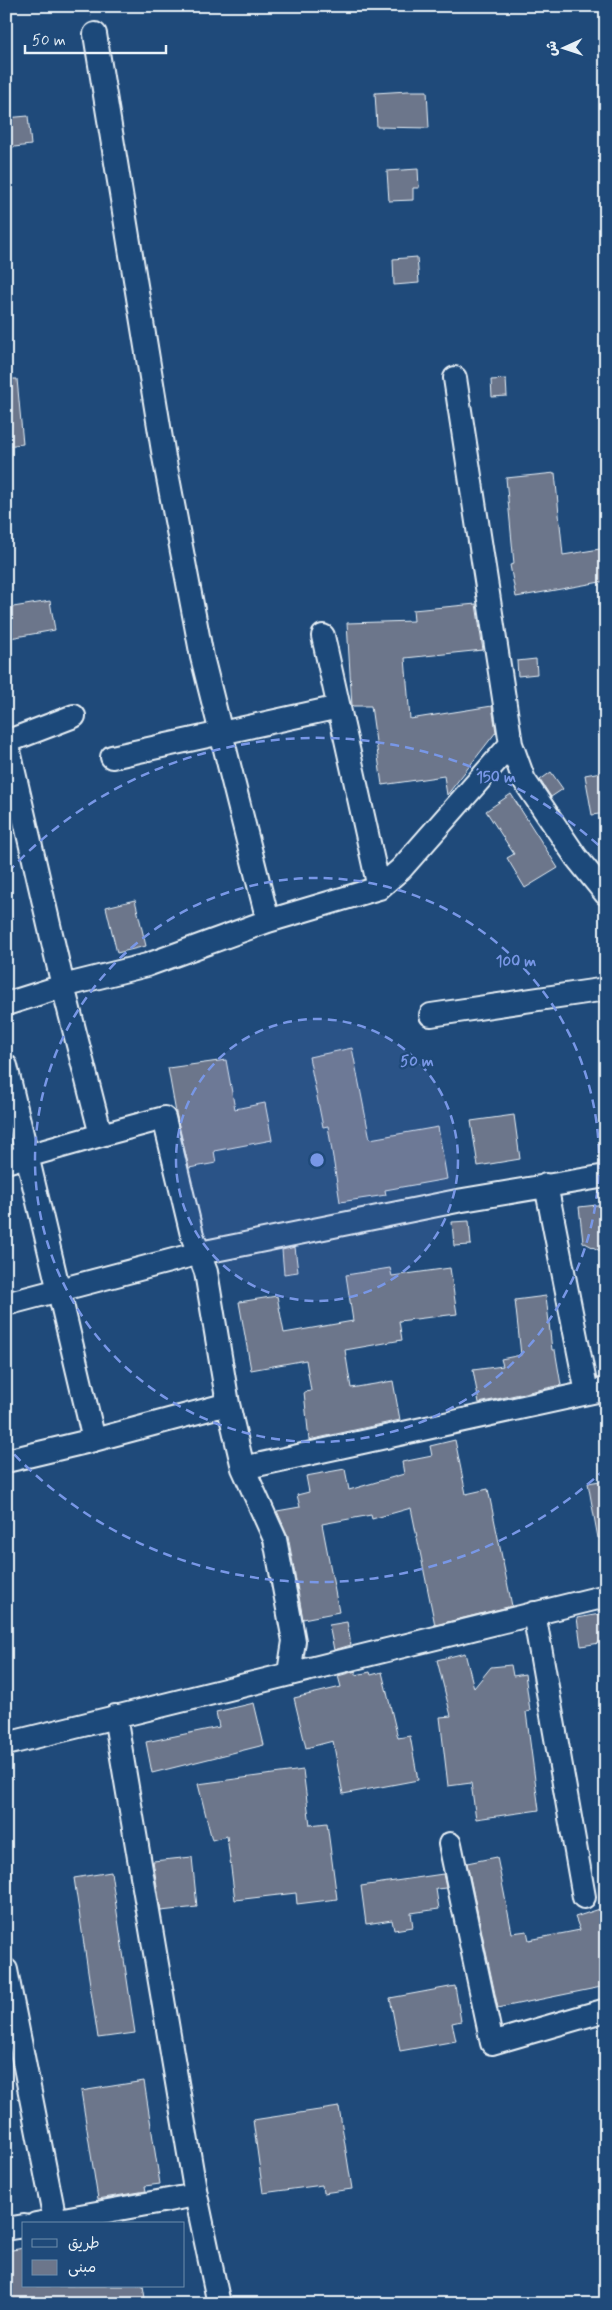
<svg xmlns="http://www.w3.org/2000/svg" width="612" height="2310" viewBox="0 0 612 2310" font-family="Mynerve,'Playpen Sans Arabic',sans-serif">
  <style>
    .building { fill: #6c768b; stroke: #e8f1f8 }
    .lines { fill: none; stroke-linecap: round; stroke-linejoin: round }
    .minor-casing { stroke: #e8f1f8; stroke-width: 26 }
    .path { stroke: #e8f1f8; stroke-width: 3; stroke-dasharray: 1 4; stroke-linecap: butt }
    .minor { stroke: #1f4a7a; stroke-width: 22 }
    .ring { fill: none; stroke: #7897e6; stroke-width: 2.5; stroke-dasharray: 9 6 }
    .centre { fill: #7897e6; stroke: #1f4a7a; stroke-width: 2.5 }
    .ring-label { font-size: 15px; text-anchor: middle; font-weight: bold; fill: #7897e6; stroke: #1f4a7a; stroke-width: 4.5; stroke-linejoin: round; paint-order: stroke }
  </style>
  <rect width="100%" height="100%" fill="#1f4a7a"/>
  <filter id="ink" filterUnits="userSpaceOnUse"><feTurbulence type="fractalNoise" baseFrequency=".02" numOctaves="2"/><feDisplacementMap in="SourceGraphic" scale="10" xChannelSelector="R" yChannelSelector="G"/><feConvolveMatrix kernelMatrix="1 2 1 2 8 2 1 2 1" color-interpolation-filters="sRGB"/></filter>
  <g filter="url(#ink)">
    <!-- building -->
    <path class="building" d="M408 91H427L429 128 377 127 375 93Z
      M28 116 31 145 6 148V118Z
      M418 169 419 188H413V200L389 201 387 171Z
      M417 257 419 283 394 285 393 259Z
      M6 379H17L23 444 6 446Z
      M506 379 507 396 492 397 491 380Z
      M555 473 563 555 606 548V581L516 597 510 565 514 564 506 478Z
      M50 601 55 630 10 638 7 608Z
      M476 604 483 650 405 658 410 719 492 706 496 732 447 795 444 776 382 785 371 706H352L347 623 414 621 413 610Z
      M536 659 537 674 518 676 517 661Z
      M606 771V813L592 815 585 775Z
      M551 772 563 789 551 797 540 780Z
      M511 794 558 868 525 888 507 858 514 854 486 811Z
      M135 900 146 946 117 953 106 907Z
      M352 1048 370 1139 438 1127 447 1179 385 1190 386 1195 340 1202 328 1126 323 1127 309 1057Z
      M226 1060 235 1109 265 1103 272 1140 214 1151 216 1163 189 1168 176 1113 168 1068Z
      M514 1115 520 1159 478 1166 471 1121Z
      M606 1204V1254L583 1242 579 1207Z
      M469 1221 471 1245 454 1246 452 1222Z
      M295 1247 298 1272 284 1274 282 1250Z
      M390 1268 392 1276 450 1268 457 1314 399 1321 402 1340 345 1350 351 1388 393 1381 400 1420 309 1440 304 1392 311 1391 306 1360 251 1370 239 1302 277 1296 284 1333 353 1321 346 1275Z
      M546 1296 552 1350H555L561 1385 479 1403 473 1370 503 1366 501 1359 521 1355 515 1300Z
      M455 1440 466 1494 488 1489 512 1606 435 1625 411 1508 372 1519 371 1515 322 1524 339 1612 303 1619 288 1536 277 1511 300 1507 297 1495 309 1492 306 1476 345 1469 349 1490 404 1474 402 1462 432 1456 430 1446Z
      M606 1480V1537L598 1538 588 1483Z
      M606 1613V1642L581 1646 577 1618Z
      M347 1622 351 1645 334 1650 329 1625Z
      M465 1653 474 1688 491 1667 511 1665 513 1676 525 1674 530 1711 526 1712 539 1810 476 1819 471 1783 448 1786 440 1717 451 1716 437 1660Z
      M356 1671V1675L370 1672 371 1675 382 1672 398 1738 410 1736 418 1780 343 1794 333 1741 306 1748 294 1698 341 1687 338 1676Z
      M254 1703 264 1745 152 1773 146 1742 219 1727 216 1712Z
      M303 1770 310 1825 327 1823 337 1899 297 1904 296 1893 235 1900 227 1836 212 1840 198 1784Z
      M192 1857 197 1907 161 1911 153 1861Z
      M497 1857 512 1933 527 1931 529 1940 580 1930 575 1917 606 1907V1986L498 2008 467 1863Z
      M111 1872 135 2033 98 2038 74 1878Z
      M443 1874 446 1888 436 1889 439 1909 411 1913 413 1927 394 1930 392 1920 366 1924 361 1886Z
      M455 1986 461 2021 452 2023 456 2041 400 2051 390 1998Z
      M144 2081 160 2184 145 2186 146 2191 98 2199 81 2091Z
      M339 2107 352 2189 323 2193 322 2185 263 2193 253 2120Z
      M24 2248V2286H143L146 2304H6V2251Z"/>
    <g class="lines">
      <!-- minor casing -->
      <g class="minor-casing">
        <path id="minor" d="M95 34 164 457 202 657 268 921
          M455 378 511 744 524 780 576 857 606 894
          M323 636 379 888
          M6 742 74 716
          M7 742 63 986 101 1135 164 1118 192 1235 206 1272 228 1404 243 1468 275 1539 294 1641 289 1673
          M112 757 339 707
          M6 1004 63 986 147 965 268 921 379 888 401 869 511 744
          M431 1015 606 989
          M6 1066 94 1440
          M6 1162 101 1135
          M546 1185 587 1393
          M6 1304 200 1253 457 1201 606 1176
          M6 1461 94 1440 228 1404
          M243 1468 606 1389
          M534 1613 584 1897
          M115 1716 196 2195 219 2304
          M6 1744 606 1596
          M450 1844 492 2043 606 2010
          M6 1970 55 2220
          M36 2224 196 2195
          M6 2229 24 2226"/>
      </g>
      <!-- path -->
      <path class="path" d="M90 6 92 16
        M601 6 606 44"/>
      <!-- minor -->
      <use href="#minor" class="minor"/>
    </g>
  </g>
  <!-- distance rings -->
  <circle cx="317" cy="1160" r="141" fill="#7897e6" fill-opacity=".12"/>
  <g class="ring">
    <circle cx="317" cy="1160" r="141"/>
    <circle cx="317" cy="1160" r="282"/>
    <path d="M605 1469A423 423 0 0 1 8 1448M8 872A423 423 0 0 1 605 851"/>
  </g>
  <circle cx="317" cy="1160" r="8" class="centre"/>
  <g class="ring-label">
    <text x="496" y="782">150 m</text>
    <text x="516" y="966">100 m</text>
    <text x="417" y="1066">50 m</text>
  </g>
  <!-- margin -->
  <rect width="612" height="2310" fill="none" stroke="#1f4a7a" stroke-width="25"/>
  <rect x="12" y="12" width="587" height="2285" fill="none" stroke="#e8f1f8" stroke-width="2" filter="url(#ink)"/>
  <!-- legend -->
  <rect x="22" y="2222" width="162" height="65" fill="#1f4a7a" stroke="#6f8dac"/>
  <rect x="32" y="2239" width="25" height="8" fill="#1f4a7a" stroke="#6f8dac"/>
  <text x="68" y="2248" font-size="15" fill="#e8f1f8">طريق</text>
  <rect x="32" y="2260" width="25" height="15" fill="#6c768b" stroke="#6f8dac"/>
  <text x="68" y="2272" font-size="15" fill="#e8f1f8">مبنى</text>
  <!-- north arrow -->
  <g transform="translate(564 48) rotate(267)" stroke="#1f4a7a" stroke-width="4" paint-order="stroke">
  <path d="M0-4L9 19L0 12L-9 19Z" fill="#e8f1f8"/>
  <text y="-8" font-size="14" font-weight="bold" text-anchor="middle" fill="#e8f1f8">ش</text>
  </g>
  <!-- scale -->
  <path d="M25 45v8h141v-8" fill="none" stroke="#e8f1f8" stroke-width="2.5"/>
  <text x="32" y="45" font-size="15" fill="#e8f1f8" stroke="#1f4a7a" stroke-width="4" paint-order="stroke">50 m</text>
</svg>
